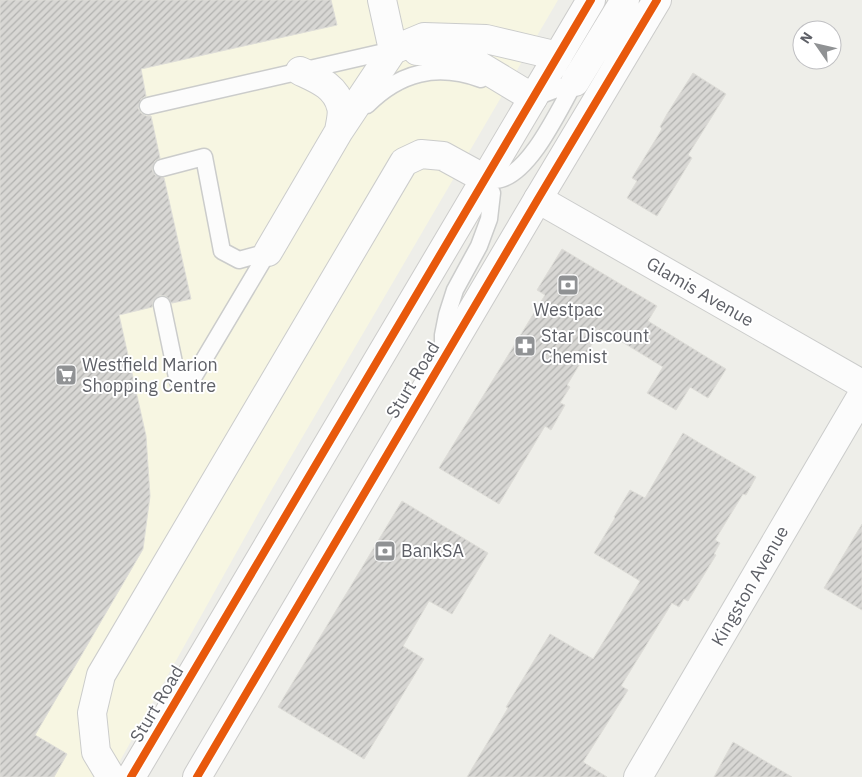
<svg xmlns="http://www.w3.org/2000/svg" width="862" height="777" viewBox="0 0 862 777" font-family="'IBM Plex Sans',sans-serif">
  <style>
    .commercial { fill: #f7f6e2 }
    .building { fill: url(#building-hatch); stroke: #deddd8 }
    .lines { fill: none; stroke-linecap: round; stroke-linejoin: round }
    .lane-casing { stroke: #cbcccb; stroke-width: 19 }
    .street-casing { stroke: #cbcccb; stroke-width: 30 }
    .secondary-casing { stroke: #cbcbca; stroke-width: 30 }
    .lane { stroke: #fcfcfc; stroke-width: 16 }
    .street { stroke: #fcfcfc; stroke-width: 28 }
    .secondary { stroke: #fcfcfc; stroke-width: 28 }
    .cycleway-casing { stroke: #fff; stroke-width: 11 }
    .cycleway { stroke: #e8590c; stroke-width: 8 }
    .labels { text-anchor: middle; stroke-width: 4; stroke-linejoin: round; paint-order: stroke }
    .street-label { font-size: 18px; fill: #5e6067; stroke: #fff }
    .poi-label { font-size: 18px; fill: #5e6067; stroke: #fff; text-anchor: start }
  </style>
  <defs>
    <pattern id="building-hatch" width="6" height="6" patternUnits="userSpaceOnUse" patternTransform="scale(1.25)"><rect width="6" height="6" fill="#d8d7d4"/><path d="M-1 1l2-2M0 6l6-6M5 7l2-2" fill="none" stroke="#b2b2b0"/></pattern>
  </defs>
  <rect width="100%" height="100%" fill="#eeeee9"/>
  <!-- commercial -->
  <path class="commercial" d="M0 0H558L268 496 111 777H0Z"/>
  <!-- building -->
  <path class="building" d="M0 0H331L337 25 141 69 146 96 141 99 138 108 141 113 146 116H151L160 158 155 161 152 170 155 175 164 178 191 299 172 303 166 296 160 295 153 301 152 307 119 315 146 436 150 496 143 549 35 735 67 754 54 777H0Z
    M693 73 726 94 688 155 692 158 657 216 627 198 637 181 632 178 662 129 660 127 667 114Z
    M562 249 657 306 648 321 726 369 708 398 690 387 676 410 647 393 663 367 601 329 567 385 570 387 560 403 565 405 551 430 545 426 499 504 439 468 545 295 537 290Z
    M683 433 756 477 746 495 743 494 715 540 720 543 714 554 716 555 688 601 684 599 679 607 672 603 621 686 628 690 583 762 607 777H467L508 708 506 707 550 634 593 659 640 581 594 553 615 518 614 517 630 490 645 498Z
    M402 501 488 553 452 614 429 601 403 646 424 659 364 759 278 707Z
    M862 524V610L824 588Z
    M733 742 792 777H714Z"/>
  <g class="lines">
    <!-- lane casing -->
    <g class="lane-casing">
      <path id="lane" d="M533 98 575 82
        M367 105C400 72 437 63 481 79
        M148 106 393 50
        M162 168 204 157 222 251 239 260 268 252
        M485 179C490 179 496 181 501 179 532 170 559 109 575 82
        M162 305 178 382 193 378 268 252
        M443 355V335L447 315 455 290 479 246 489 219 492 193 485 179"/>
    </g>
    <!-- street casing -->
    <g class="street-casing">
      <path id="street" d="M382 0 393 50
        M417 51H430L475 63 533 98
        M300 71C317 79 336 86 341 107 343 114 340 124 339 131
        M538 199 862 384
        M268 252 339 131 393 50 424 37 486 39 558 56
        M111 777 96 752 92 713 101 675 404 162 421 154 443 156 485 179
        M638 777 862 395"/>
    </g>
    <!-- secondary casing -->
    <g class="secondary-casing">
      <path id="secondary" d="M575 82 625 0
        M131 777 591 0
        M197 777 538 199 657 0"/>
    </g>
    <!-- lane -->
    <use href="#lane" class="lane"/>
    <!-- street -->
    <use href="#street" class="street"/>
    <!-- secondary -->
    <use href="#secondary" class="secondary"/>
    <!-- cycleway casing -->
    <g class="cycleway-casing">
      <path id="cycleway" d="M131 777 591 0
        M197 777 538 199 657 0"/>
    </g>
    <!-- cycleway -->
    <use href="#cycleway" class="cycleway"/>
  </g>
  <!-- icons -->
  <defs>
    <g id="bank-square" transform="scale(1.125)"><rect x="-9" y="-9" width="18" height="18" rx="4" fill="#909294" stroke="#fff"/><path d="M-6-4H6V4H-6ZM0-2.3a2.3 2.3 0 1 0 0 4.6a2.3 2.3 0 1 0 0-4.6Z" fill="#fff"/></g>
    <g id="pharmacy-square" transform="scale(1.125)"><rect x="-9" y="-9" width="18" height="18" rx="4" fill="#909294" stroke="#fff"/><path d="M-2-6h4v4h4v4h-4v4h-4v-4h-4v-4h4Z" fill="#fff"/></g>
    <g id="supermarket-square" transform="scale(1.125)"><rect x="-9" y="-9" width="18" height="18" rx="4" fill="#909294" stroke="#fff"/><path d="M-6-5.5h2.5l.6 2H6L4.5 2H-2.5L-4.4-4H-6ZM-1.5 3.2a1.3 1.3 0 1 0 .1 0ZM3 3.2a1.3 1.3 0 1 0 .1 0Z" fill="#fff"/></g>
  </defs>
  <g fill-rule="evenodd">
    <use href="#bank-square" x="568" y="285"/>
    <use href="#pharmacy-square" x="525" y="346"/>
    <use href="#supermarket-square" x="66" y="375"/>
    <use href="#bank-square" x="385" y="551"/>
  </g>
  <g class="labels">
    <!-- street labels -->
    <g class="street-label">
      <text transform="translate(700 292) rotate(30)" y="6">Glamis Avenue</text>
      <text transform="translate(413 380) rotate(-59)" y="6">Sturt Road</text>
      <text transform="translate(750 586) rotate(-60)" y="6">Kingston Avenue</text>
      <text transform="translate(157 704) rotate(-59)" y="6">Sturt Road</text>
    </g>
    <!-- poi labels -->
    <g class="poi-label">
      <text x="568" y="316" text-anchor="middle">Westpac</text>
      <text x="541" y="342">Star Discount<tspan x="541" dy="21">Chemist</tspan></text>
      <text x="82" y="371">Westfield Marion<tspan x="82" dy="21">Shopping Centre</tspan></text>
      <text x="401" y="557">BankSA</text>
    </g>
  </g>
  <!-- north arrow -->
  <g transform="translate(817 45) rotate(304)"><circle r="24" fill="#ffffff" stroke="#bfbfc2"/>
  <path d="M0-4L9 19L0 12L-9 19Z" fill="#909294"/>
  <text y="-8" font-size="14" font-weight="bold" text-anchor="middle" fill="#5e6067">N</text>
  </g>
</svg>
